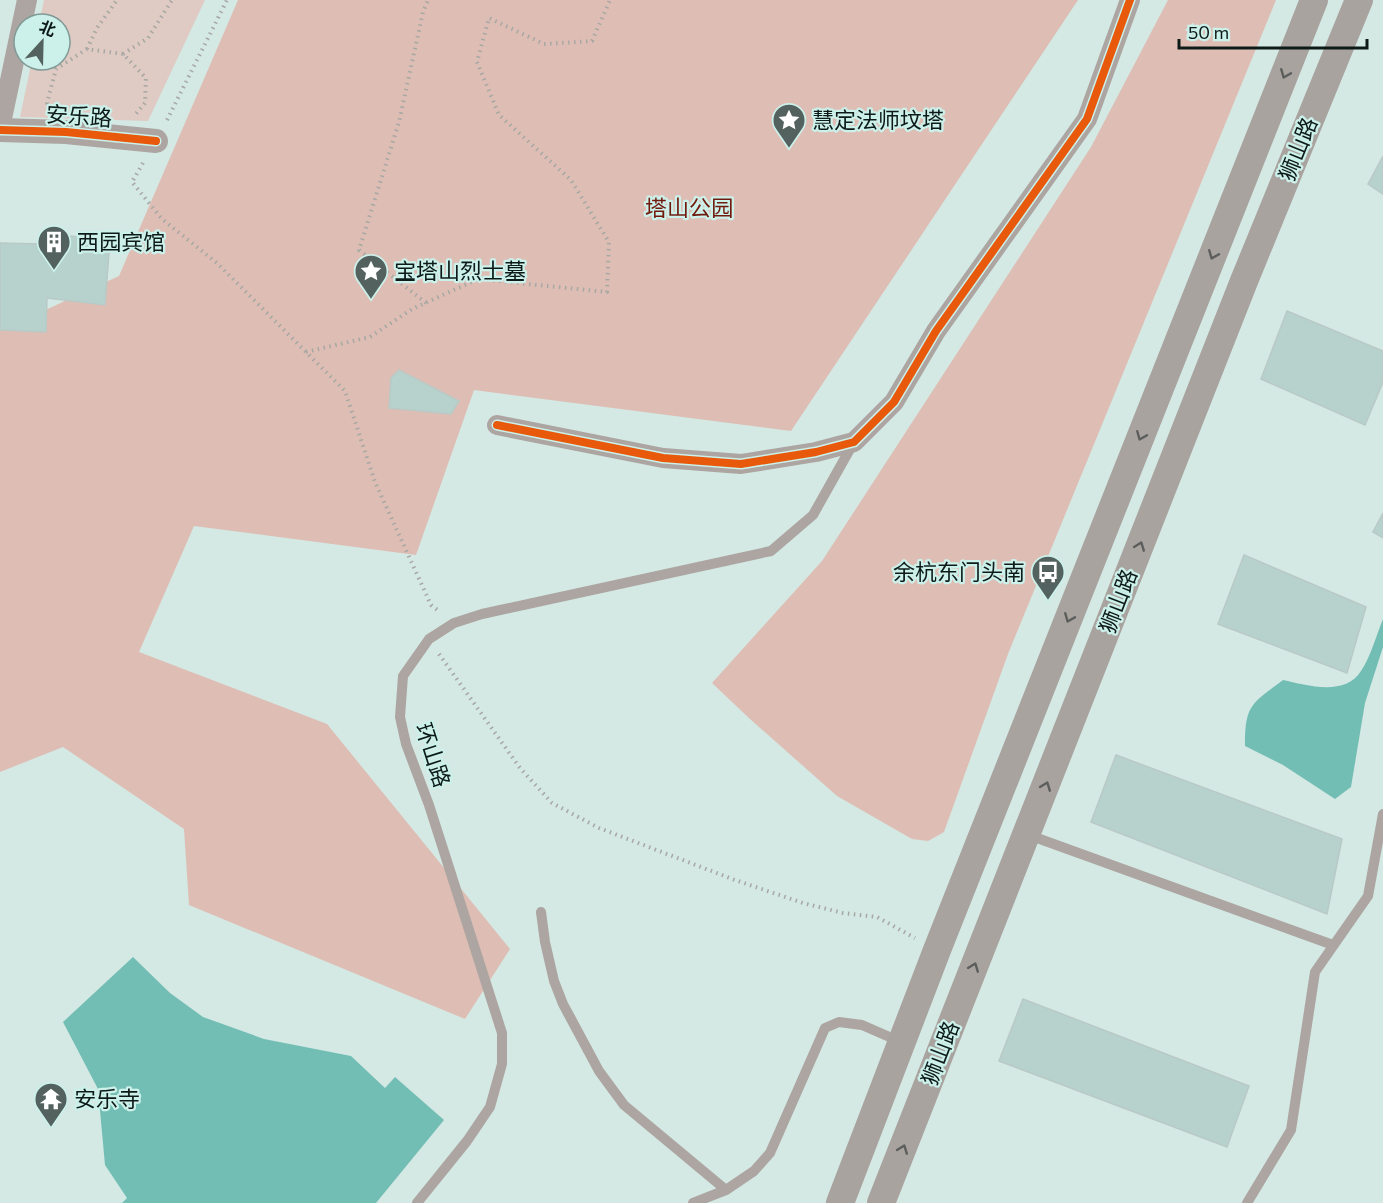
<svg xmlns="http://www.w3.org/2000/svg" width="1383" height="1203" viewBox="0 0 1383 1203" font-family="Commissioner,'Noto Sans SC',sans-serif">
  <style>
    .green { fill: #dfcbc4 }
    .forest { fill: #debeb4 }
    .water { fill: #73beb4 }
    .building { fill: #b7d2cd; stroke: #b9c9c6; stroke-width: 1.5 }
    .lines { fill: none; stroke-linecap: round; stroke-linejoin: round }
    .path { stroke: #a7a7a3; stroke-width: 4; stroke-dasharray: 1.5 4.5; stroke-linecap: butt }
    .service { stroke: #aca5a1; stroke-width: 10 }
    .minor { stroke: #aca5a1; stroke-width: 20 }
    .tertiary { stroke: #aca5a1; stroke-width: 24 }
    .secondary { stroke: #a9a39f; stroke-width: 28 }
    .cycleway-casing { stroke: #ccf0ea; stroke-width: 11 }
    .cycleway { stroke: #e8590c; stroke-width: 8 }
    .oneway { stroke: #5b5e5c }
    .labels { text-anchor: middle; stroke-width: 4.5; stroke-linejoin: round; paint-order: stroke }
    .street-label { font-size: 22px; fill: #0d1a18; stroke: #ccf0ea }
    .poi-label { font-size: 22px; fill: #0d1a18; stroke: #ccf0ea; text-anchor: start }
    .park-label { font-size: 22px; fill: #70190c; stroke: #ccf0ea }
  </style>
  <rect width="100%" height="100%" fill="#d4e8e4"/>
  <!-- green -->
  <path class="green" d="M44 0H205L148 121 20 117 32 60H60V24H39Z"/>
  <!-- forest -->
  <path class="forest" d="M238 0H1078L791 431 474 390 416 555 194 526 139 652 327 724 510 949 465 1019 189 905 184 829 63 747 0 772V331L119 276Z
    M1168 0H1276L1008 654 944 832 928 841 912 839 837 796 750 719 712 683 822 561 1091 147Z"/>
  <!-- water -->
  <path class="water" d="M1383 619V647L1365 703 1351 787 1335 799 1283 765 1245 746C1245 705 1251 704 1283 680 1306 685 1345 697 1361 671 1371 656 1376 636 1383 619Z
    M133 957 170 993 203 1017 264 1039 351 1056 385 1088 395 1077 444 1120 376 1203H122L127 1198 105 1165 98 1089 63 1022Z"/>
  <!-- building -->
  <path class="building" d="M1383 156V194L1368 184Z
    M42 234 110 239 105 305 47 298 46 332 0 330V243L42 244Z
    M1287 311 1383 351V382L1365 425 1261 379Z
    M399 370 459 401 451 414 389 408 391 378Z
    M1383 513V538L1373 532Z
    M1244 555 1366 607 1347 673 1218 624Z
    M1116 755 1342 839 1327 914 1091 822Z
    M1023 999 1249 1086 1227 1147 999 1061Z"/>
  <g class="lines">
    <!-- path -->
    <path class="path" d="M87 49 97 28 117 0
      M123 54 148 38 172 0
      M51 109 47 103 56 69 87 49 123 54 146 78 145 103 134 116
      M167 120 227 0
      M143 163 132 182 162 219 217 263 345 391 375 482 431 605 440 612
      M426 303 359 250 399 122 423 12 428 0
      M306 352 370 337 412 309 478 279 607 292 609 242 571 180 499 115 477 62 489 18 544 44 592 41 610 0
      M439 654 520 768 552 803 599 828 735 880 803 903 843 913 877 917 915 938"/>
    <!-- service -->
    <path class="service" d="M1026 834 1333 945
      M541 912 545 942 554 981 563 1004 599 1071 624 1105 726 1190
      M417 1203 467 1141 490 1107 502 1064V1033L429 805 406 744 400 717 403 676 429 639 454 623 482 614 771 551 813 515 854 442
      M693 1203 726 1190 754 1171 770 1153 825 1028 839 1022 862 1025 901 1042
      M1247 1203 1291 1130 1315 972 1368 896 1383 814"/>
    <!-- minor -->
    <path class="minor" d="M0 128 27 0
      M497 425 663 458 741 464 816 452 854 442 894 402 936 331 1087 119 1130 0"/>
    <!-- tertiary -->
    <path class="tertiary" d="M0 130 66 132 156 141"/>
    <!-- secondary -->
    <path class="secondary" d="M840 1203 937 950 1314 0
      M881 1203 1244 281 1359 0"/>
    <!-- cycleway casing -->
    <g class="cycleway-casing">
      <path id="cycleway" d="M0 130 66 132 156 141
        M497 425 663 458 741 464 816 452 854 442 894 402 936 331 1087 119 1130 0"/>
    </g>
    <!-- cycleway -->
    <use href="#cycleway" class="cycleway"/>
  </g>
  <!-- one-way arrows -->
  <defs><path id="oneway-chevron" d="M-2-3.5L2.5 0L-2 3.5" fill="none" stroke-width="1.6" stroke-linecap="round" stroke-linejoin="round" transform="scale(1.5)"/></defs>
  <g class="oneway">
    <use href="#oneway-chevron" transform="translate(1285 74) rotate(112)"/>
    <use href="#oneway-chevron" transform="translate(1213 255) rotate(112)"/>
    <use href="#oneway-chevron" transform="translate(1141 436) rotate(112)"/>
    <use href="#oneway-chevron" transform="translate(1140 546) rotate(-69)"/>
    <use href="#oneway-chevron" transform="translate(1069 618) rotate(112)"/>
    <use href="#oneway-chevron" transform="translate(1046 786) rotate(-69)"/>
    <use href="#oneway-chevron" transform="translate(974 967) rotate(-69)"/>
    <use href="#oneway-chevron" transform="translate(903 1149) rotate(-69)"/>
  </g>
  <!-- icons -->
  <defs>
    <g id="sight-pin" transform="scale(1.725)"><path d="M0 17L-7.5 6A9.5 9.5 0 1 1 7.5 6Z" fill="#53625f" stroke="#ccf0ea"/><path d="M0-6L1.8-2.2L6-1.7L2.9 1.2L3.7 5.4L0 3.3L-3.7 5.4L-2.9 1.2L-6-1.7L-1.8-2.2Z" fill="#fff"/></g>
    <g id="building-pin" transform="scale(1.725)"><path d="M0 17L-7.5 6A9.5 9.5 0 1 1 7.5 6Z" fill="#53625f" stroke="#ccf0ea"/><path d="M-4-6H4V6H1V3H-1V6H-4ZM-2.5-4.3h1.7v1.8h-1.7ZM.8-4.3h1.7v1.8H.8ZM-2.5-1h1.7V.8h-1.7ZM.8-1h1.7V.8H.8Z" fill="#fff"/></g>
    <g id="bus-pin" transform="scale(1.725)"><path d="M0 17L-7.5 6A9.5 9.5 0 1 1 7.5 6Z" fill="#53625f" stroke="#ccf0ea"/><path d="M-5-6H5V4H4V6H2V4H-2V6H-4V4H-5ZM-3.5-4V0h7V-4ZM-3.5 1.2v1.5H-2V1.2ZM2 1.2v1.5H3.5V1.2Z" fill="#fff"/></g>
    <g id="temple-pin" transform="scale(1.725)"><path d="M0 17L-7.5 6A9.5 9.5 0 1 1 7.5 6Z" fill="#53625f" stroke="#ccf0ea"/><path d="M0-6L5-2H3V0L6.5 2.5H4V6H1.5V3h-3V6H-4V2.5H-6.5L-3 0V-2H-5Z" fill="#fff"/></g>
  </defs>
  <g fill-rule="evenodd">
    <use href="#sight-pin" x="789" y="120"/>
    <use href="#building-pin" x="54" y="242"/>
    <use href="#sight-pin" x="371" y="271"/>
    <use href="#bus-pin" x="1048" y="572"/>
    <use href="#temple-pin" x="51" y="1099"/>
  </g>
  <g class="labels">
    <!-- street labels -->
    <g class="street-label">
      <text transform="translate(79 116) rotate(4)" y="8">安乐路</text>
      <text transform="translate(1298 149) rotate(-68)" y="8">狮山路</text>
      <text transform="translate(1118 601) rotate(-69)" y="8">狮山路</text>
      <text transform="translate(433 755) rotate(72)" y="8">环山路</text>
      <text transform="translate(940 1053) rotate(-69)" y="8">狮山路</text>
    </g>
    <!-- poi labels -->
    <g class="poi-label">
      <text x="812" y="128">慧定法师坟塔</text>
      <text x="77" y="250">西园宾馆</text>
      <text x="394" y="279">宝塔山烈士墓</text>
      <text x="1025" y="580" text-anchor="end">余杭东门头南</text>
      <text x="74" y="1107">安乐寺</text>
    </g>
    <!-- park labels -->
    <g class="park-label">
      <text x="689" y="216">塔山公园</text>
    </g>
  </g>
  <!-- north arrow -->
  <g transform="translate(42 42) rotate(22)"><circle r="28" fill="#ccf0ea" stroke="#809a96" stroke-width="1.5"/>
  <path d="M0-4.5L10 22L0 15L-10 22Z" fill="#53625f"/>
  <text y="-9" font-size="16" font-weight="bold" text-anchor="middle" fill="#0d1a18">北</text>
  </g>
  <!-- scale -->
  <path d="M1179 39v9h188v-9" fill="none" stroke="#0d1a18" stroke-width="3"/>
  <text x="1188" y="39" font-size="18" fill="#0d1a18" stroke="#ccf0ea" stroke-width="4.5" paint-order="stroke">50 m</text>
</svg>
